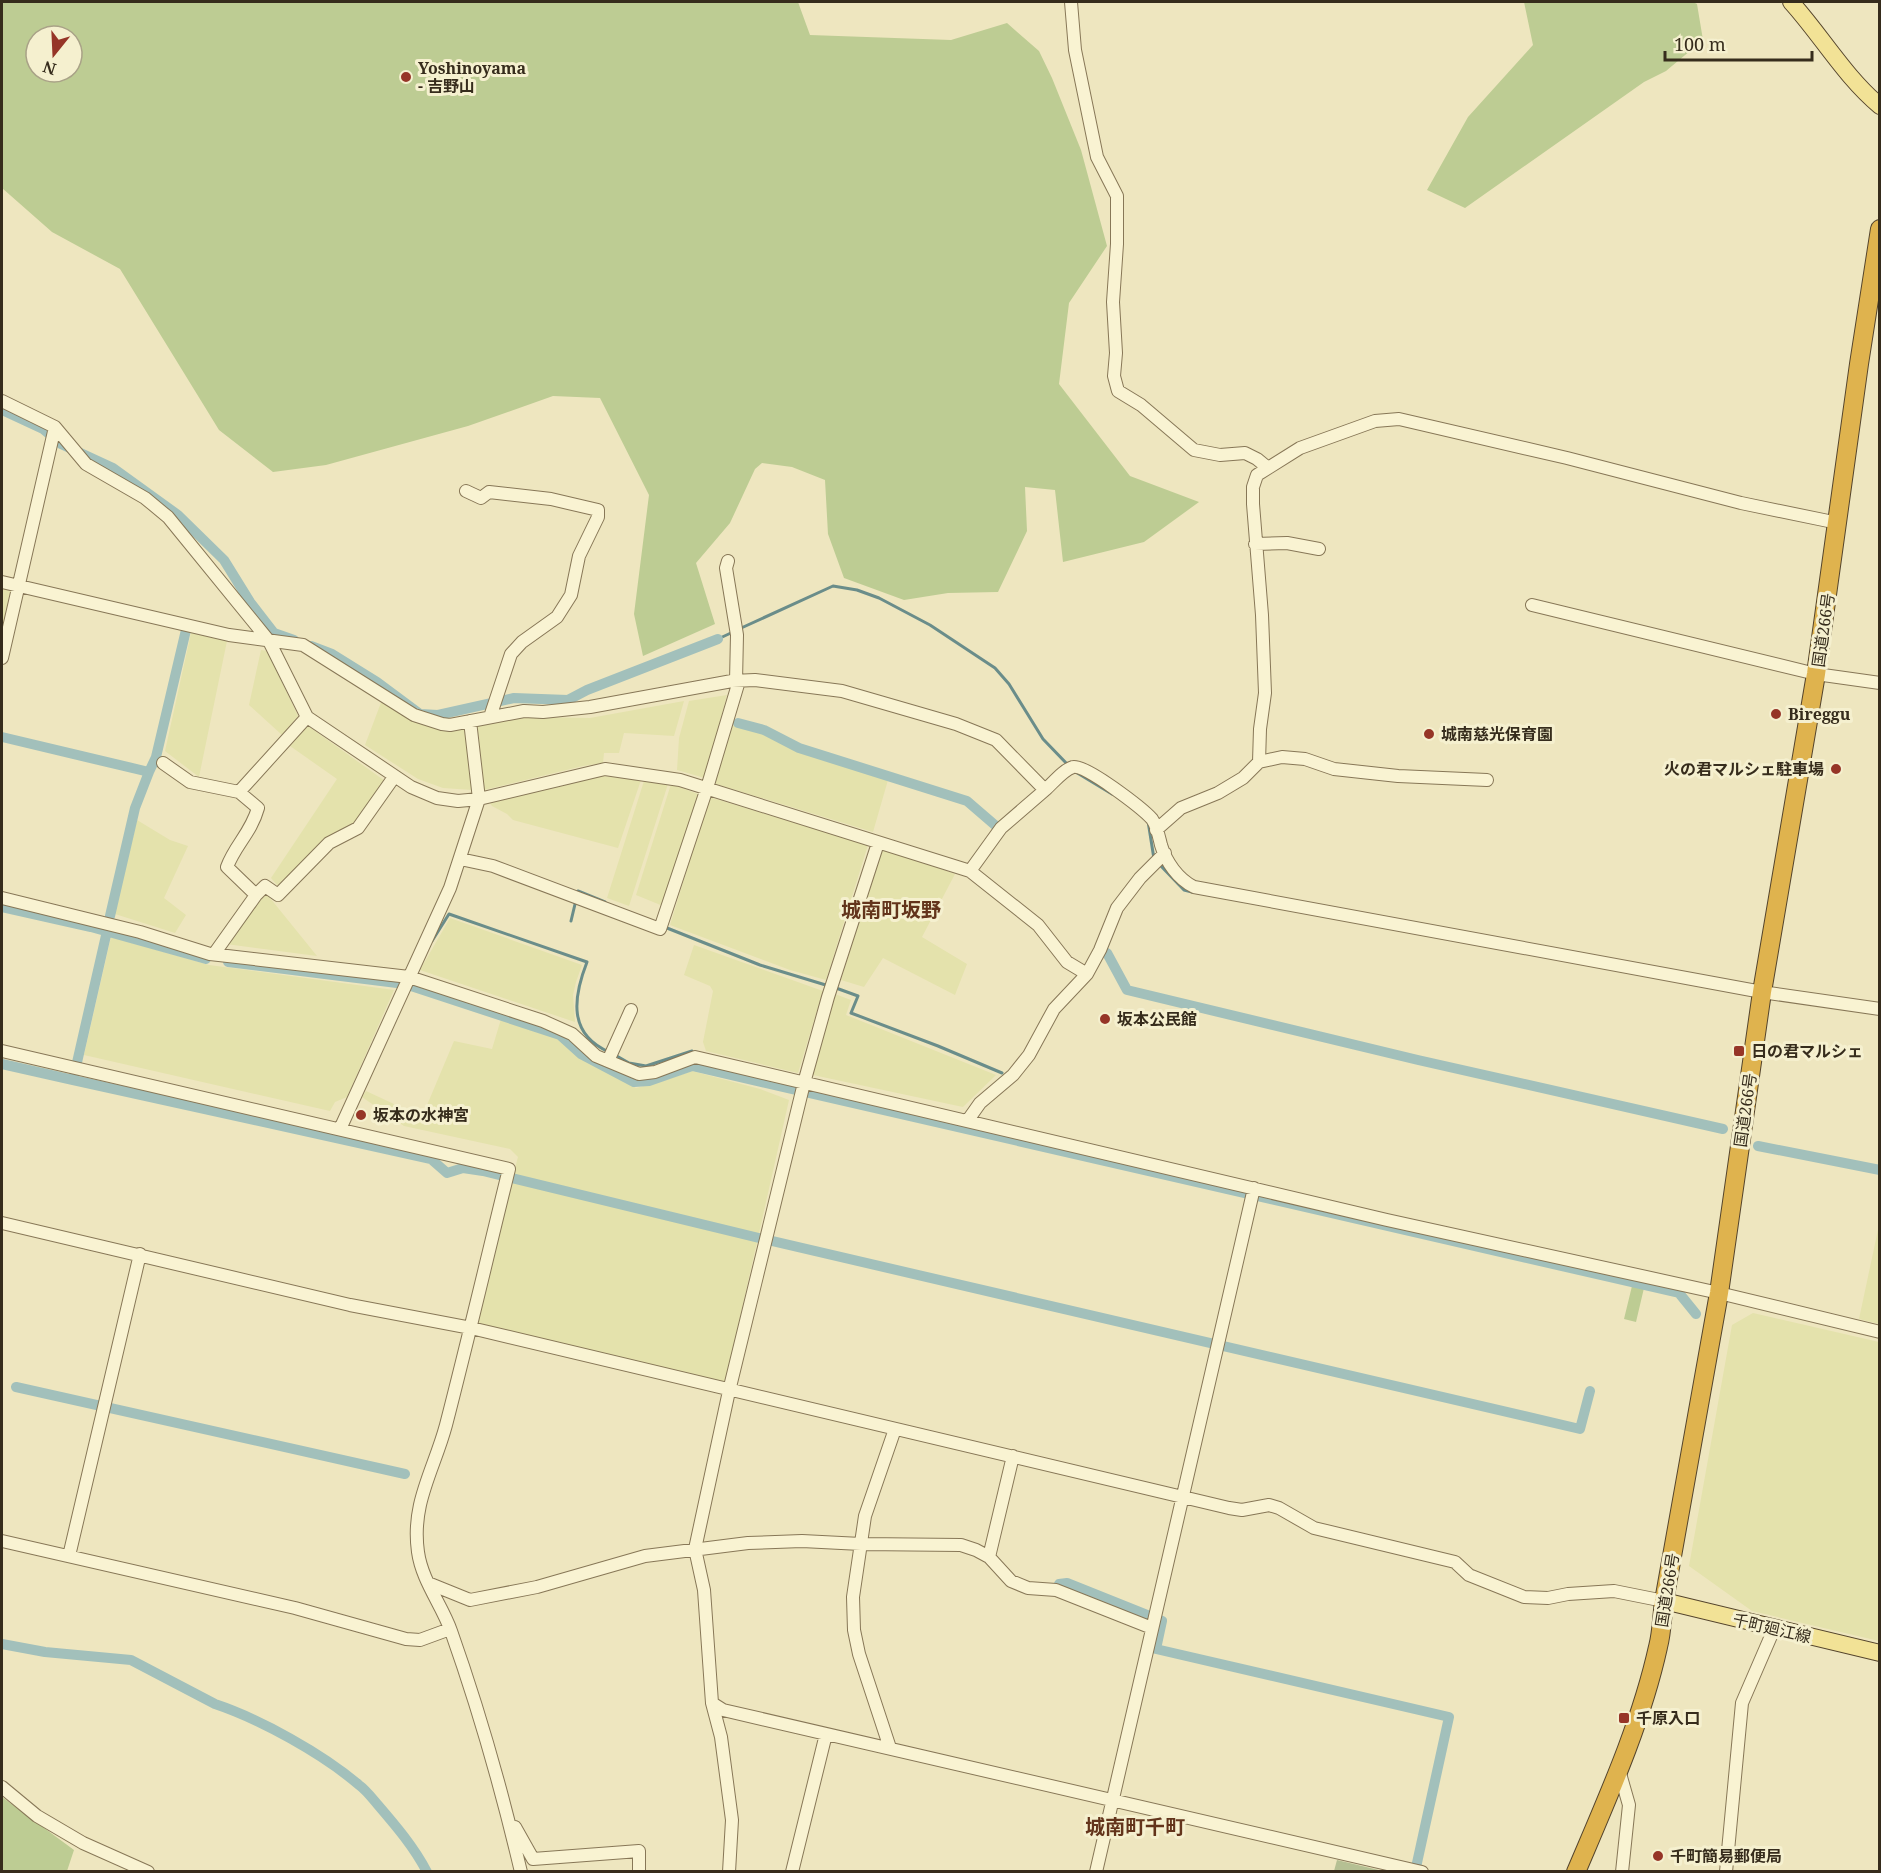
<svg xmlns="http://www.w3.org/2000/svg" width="1881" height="1873" viewBox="0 0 1881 1873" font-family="'Noto Serif','Noto Sans JP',serif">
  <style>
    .farmland { fill: #e4e2ac }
    .green { fill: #bdcc93; fill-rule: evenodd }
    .cemetery { fill: #b5c093 }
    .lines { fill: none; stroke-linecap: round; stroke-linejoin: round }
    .stream { stroke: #6a8d8a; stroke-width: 3 }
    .canal { stroke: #a2c0bb; stroke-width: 10 }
    .minor-casing { stroke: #877757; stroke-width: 14 }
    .major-casing { stroke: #54442c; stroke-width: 18 }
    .highway-casing { stroke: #54442c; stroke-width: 20 }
    .minor { stroke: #f9f3d2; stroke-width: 12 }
    .major { stroke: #f2e296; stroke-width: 16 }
    .highway { stroke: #dfb34e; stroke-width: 18 }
    .poi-dot { fill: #963527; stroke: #f5f0cf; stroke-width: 2 }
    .labels { text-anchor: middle; stroke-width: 6; stroke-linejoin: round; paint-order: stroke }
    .poi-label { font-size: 16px; font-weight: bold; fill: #362c1c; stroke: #f5f0cf; text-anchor: start }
    .street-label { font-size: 16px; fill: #362c1c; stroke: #f5f0cf }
    .quarter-label { font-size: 20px; font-weight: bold; fill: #63341b; stroke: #f5f0cf }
  </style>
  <rect width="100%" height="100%" fill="#eee6bf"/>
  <!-- farmland -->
  <path class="farmland" d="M2 587 12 589 2 635Z
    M191 633 227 641 199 777 165 751Z
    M261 650 267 651 298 716 282 735 249 705Z
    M727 695 705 778 677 770 679 738 689 701Z
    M382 700 465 727 472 790 443 788 418 779 365 745Z
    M684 701 674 736 624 733 619 753H604L603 763 583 766 484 790 477 724 525 717 590 718Z
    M731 725 762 733 798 752 888 780 873 832 716 784 714 779Z
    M308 726 385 781 355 823 325 839 278 886 271 878 337 779 290 746Z
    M602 776 641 780 618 848 513 820 507 814 492 806 490 803Z
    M644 781 668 784 629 906 607 898Z
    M671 784 698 794 663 906 636 895Z
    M709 797 868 845 826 980 790 970 670 925Z
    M137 820 170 840 188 846 164 898 186 915 175 933 115 914Z
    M882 848 955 874 922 937 967 964 955 995 883 958 864 987 841 980Z
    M266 893 317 956 226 944Z
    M450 918 582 965 576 982 573 995 575 1022 420 970Z
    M111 937 209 965 394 990 347 1097 335 1102 330 1111 84 1055Z
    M694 945 823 991 798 1073 706 1051 703 1042 713 991 710 986 684 975Z
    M835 994 851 1000 846 1015 996 1075 963 1107 813 1075Z
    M501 1019 559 1037 578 1055 636 1088 660 1082 692 1071 760 1089 789 1100 725 1384 476 1324 499 1226 518 1157 510 1149 404 1126 362 1097 366 1091 422 1117 454 1041 492 1049Z
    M1879 1225V1324L1859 1319Z
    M1753 1313 1879 1342V1641L1752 1611 1689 1566 1732 1325Z"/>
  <!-- green -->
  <path class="green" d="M2 2H798L810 35 951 40 1007 23 1039 51 1052 78 1081 150 1107 246 1069 303 1059 384 1130 476 1199 502 1144 542 1063 562 1055 490 1025 487 1027 531 998 592 948 593 904 600 844 578 828 534 825 480 792 467 762 463 755 469 730 523 696 563 715 624 643 656 634 614 649 495 600 398 553 396 468 426 326 465 273 472 219 430 120 269 52 232 2 188ZM36 36H72V72H36Z
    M1524 2H1693L1697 4 1703 40 1666 71 1644 82 1465 208 1427 190 1468 117 1533 45Z
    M1632 1286 1644 1288 1636 1322 1624 1319Z
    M2 1797 74 1850 67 1871H2Z"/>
  <!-- cemetery -->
  <path class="cemetery" d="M1337 1860 1383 1871H1334Z"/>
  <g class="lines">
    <!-- stream -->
    <path class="stream" d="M739 629 833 586 857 590 879 598 930 625 995 668 1009 684 1043 739 1069 766
      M718 639 733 632
      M1074 771 1112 794
      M1148 821 1154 859
      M1159 864 1184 890 1192 892
      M577 894 578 891 605 902
      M571 921 576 900
      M667 928 760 965 829 986
      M432 941 449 914 587 962C573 998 568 1034 609 1052
      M836 988 858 996 851 1013 938 1046 1002 1073
      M615 1055 629 1063 646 1066 692 1051"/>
    <!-- canal -->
    <path class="canal" d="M2 410 43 429 61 444 113 468 178 515 224 560 250 602 274 633 294 640
      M311 646 332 654 377 682 420 714 438 715 514 698 568 700 587 690 718 639
      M738 723 764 730 799 748 967 801 996 826
      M2 737 149 772 135 808 110 916
      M149 772 156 757 186 630
      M2 907 91 927 206 959
      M1107 953 1127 990 1418 1060 1723 1129
      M228 962 405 984 560 1035 581 1054 634 1082 649 1081 692 1066 1679 1293 1696 1314
      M2 1064 73 1080 107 931
      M73 1080 431 1159 447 1173 463 1168 483 1171 759 1238 1580 1429 1590 1391
      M1758 1146 1880 1170
      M16 1387 405 1474
      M1059 1584 1067 1583 1162 1621 1156 1649 1449 1717 1415 1872
      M2 1644 45 1652 131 1660 215 1704C260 1719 323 1754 359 1785 366 1790 372 1798 378 1805 396 1826 414 1847 427 1872"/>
    <!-- minor casing -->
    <g class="minor-casing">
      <path id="minor" d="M1071 2 1075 50 1097 157 1117 196V244L1113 302 1116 353 1114 376 1118 391 1141 405 1194 450 1220 455 1245 453 1257 459 1268 468
        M2 401 55 427 86 464 145 498 168 517 269 641 307 717 411 787 437 798 458 801 479 799 605 769 680 780 970 871 1038 925 1067 962 1087 974
        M466 491 481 498 489 492 551 499 598 510V517L579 556 571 595 557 617 522 642 511 654 490 717
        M1255 544 1287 543 1319 549
        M728 561 726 568 737 635 736 681
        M2 582 229 635 303 645 414 715 442 724 450 725 524 711 543 712 590 707 732 681 755 680 842 691 956 724 996 740 1045 790C1053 783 1063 770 1073 767 1084 763 1143 809 1152 819 1157 826 1159 837 1161 845 1166 862 1178 879 1194 887L1762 992 1880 1009
        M1532 605 1816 674 1880 683
        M2 658 55 427
        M1259 762 1260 729 1265 693 1262 615 1253 504V487L1257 475 1300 448 1375 421 1399 419 1567 458 1741 503 1838 523
        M163 763 190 782 239 792 258 808C251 833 235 845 227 867L256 895 265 886 278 895 329 843 358 828 394 777
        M239 792 307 717
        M1156 830 1181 808 1218 793 1243 778 1259 762 1282 757 1305 759 1334 769 1398 776 1487 780
        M460 859 493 866 660 929 707 788 739 681
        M970 871 1001 828 1045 790
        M2 898 140 932 210 954 409 977 543 1021 572 1034 596 1056 639 1074 655 1072 695 1057 1387 1220 1719 1293 1880 1332
        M214 954 256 895
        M2 1051 509 1169C488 1254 468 1340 446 1425 434 1470 411 1503 418 1552 422 1581 442 1605 451 1631 479 1710 502 1791 521 1872
        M608 1061 631 1010
        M968 1120 980 1103 1013 1075 1029 1055 1054 1009 1087 974 1100 950 1117 908 1140 878 1165 853
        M340 1129 450 888 479 799 470 721
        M2 1223 350 1305 471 1328 1229 1508 1242 1510 1269 1505 1279 1508 1314 1528 1455 1562 1469 1575 1524 1597 1548 1598 1568 1594 1614 1591 1664 1601
        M2 1541 295 1608 406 1639 420 1640 450 1629
        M69 1556 140 1254
        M989 1557 1013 1456
        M428 1583 470 1600 537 1587 645 1556 748 1543 802 1541 861 1544 961 1545 976 1550 989 1557 1011 1581 1028 1588 1056 1590 1152 1628
        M712 1703 723 1710 1422 1872
        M890 1748 859 1654 854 1630 853 1597 865 1516 895 1429
        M1619 1770 1629 1805 1622 1872
        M2 1787 37 1816 83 1843 148 1872
        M515 1827 533 1859 639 1851V1872
        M729 1872 732 1820 721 1737 712 1703 704 1590 695 1549 729 1391 804 1083 828 997 878 843
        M792 1872 826 1734
        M1096 1872 1254 1188
        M1726 1872 1742 1703 1774 1629"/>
    </g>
    <!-- major casing -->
    <g class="major-casing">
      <path id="major" d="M1791 2C1821 35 1845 77 1880 106
        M1664 1601 1880 1653"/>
    </g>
    <!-- highway casing -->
    <g class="highway-casing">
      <path id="highway" d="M1576 1872C1607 1799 1641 1724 1658 1647 1662 1632 1662 1616 1664 1601L1719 1293 1762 992 1816 674 1859 364 1880 229"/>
    </g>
    <!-- minor -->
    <use href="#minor" class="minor"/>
    <!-- major -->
    <use href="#major" class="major"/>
    <!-- highway -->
    <use href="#highway" class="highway"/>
  </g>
  <!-- markers -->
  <g class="poi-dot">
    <circle cx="406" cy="77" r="6"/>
    <circle cx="1776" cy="714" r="6"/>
    <circle cx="1429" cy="734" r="6"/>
    <circle cx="1836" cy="769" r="6"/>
    <circle cx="1105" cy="1019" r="6"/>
    <rect x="1733" y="1045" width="12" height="12" rx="3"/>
    <circle cx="361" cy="1115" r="6"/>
    <rect x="1618" y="1712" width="12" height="12" rx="3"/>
    <circle cx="1658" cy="1856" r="6"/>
  </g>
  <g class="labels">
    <!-- poi labels -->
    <g class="poi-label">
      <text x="418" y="74">Yoshinoyama<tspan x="418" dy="18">- 吉野山</tspan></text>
      <text x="1788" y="720">Bireggu</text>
      <text x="1441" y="740">城南慈光保育園</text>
      <text x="1824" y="775" text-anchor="end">火の君マルシェ駐車場</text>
      <text x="1117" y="1025">坂本公民館</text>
      <text x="1751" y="1057">日の君マルシェ</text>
      <text x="373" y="1121">坂本の水神宮</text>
      <text x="1636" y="1724">千原入口</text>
      <text x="1670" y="1862">千町簡易郵便局</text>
    </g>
    <!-- street labels -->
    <g class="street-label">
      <text transform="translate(1823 630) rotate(-82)" y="6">国道266号</text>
      <text transform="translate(1745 1110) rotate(-82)" y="6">国道266号</text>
      <text transform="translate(1667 1590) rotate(-81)" y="6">国道266号</text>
      <text transform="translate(1772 1628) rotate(13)" y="6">千町廻江線</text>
    </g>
    <!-- quarter labels -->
    <g class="quarter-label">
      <text x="891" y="917">城南町坂野</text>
      <text x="1135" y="1834">城南町千町</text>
    </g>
  </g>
  <!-- border -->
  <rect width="1881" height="1873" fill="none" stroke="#362c1c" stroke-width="6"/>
  <!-- north arrow -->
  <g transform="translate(54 54) rotate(198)"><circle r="28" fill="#f5f0cf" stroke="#a9a287" stroke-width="1.5"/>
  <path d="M0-4.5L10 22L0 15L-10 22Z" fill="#963527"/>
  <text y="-9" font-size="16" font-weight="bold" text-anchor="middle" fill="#362c1c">N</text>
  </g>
  <!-- scale -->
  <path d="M1665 51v9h147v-9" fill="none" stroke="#362c1c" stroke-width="3"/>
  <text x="1674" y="51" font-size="18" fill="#362c1c" stroke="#f5f0cf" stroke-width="4.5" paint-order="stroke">100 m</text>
</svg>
